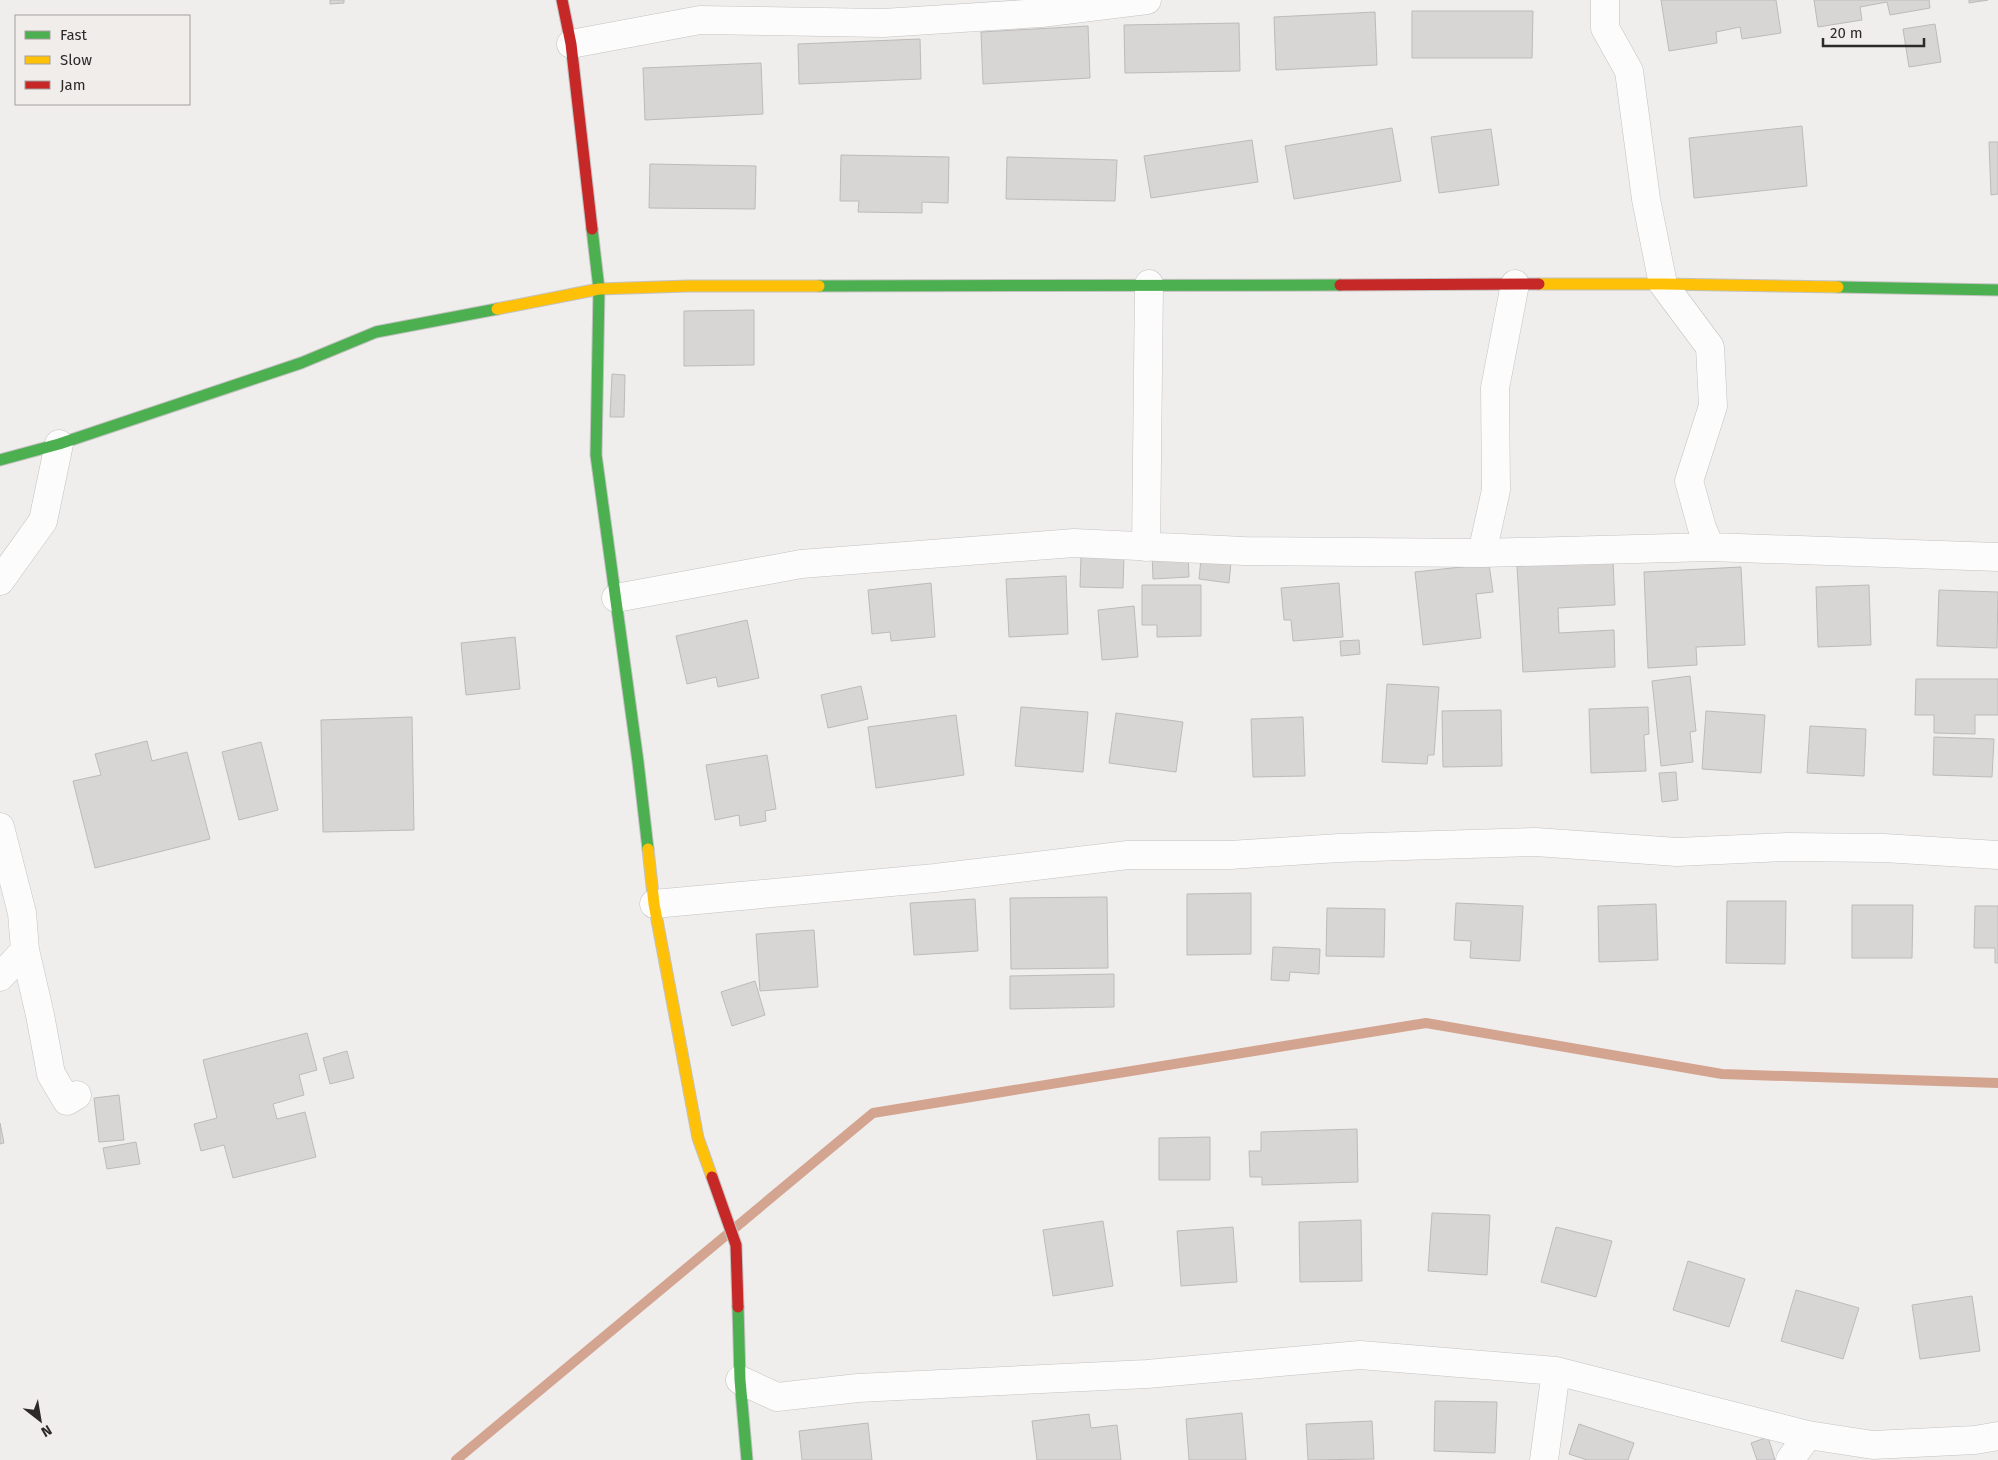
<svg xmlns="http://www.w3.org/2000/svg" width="1998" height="1460" viewBox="0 0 1998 1460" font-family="'Fira Sans',sans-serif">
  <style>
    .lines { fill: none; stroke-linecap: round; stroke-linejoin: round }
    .stream { stroke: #d3a591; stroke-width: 10 }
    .building { fill: #d8d6d5; stroke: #bcbbba }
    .street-casing { stroke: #c3c2c1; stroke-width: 29 }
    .fast-casing { stroke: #c3c2c1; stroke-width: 13 }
    .slow-casing { stroke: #c3c2c1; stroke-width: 13 }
    .jam-casing { stroke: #c3c2c1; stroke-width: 13 }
    .street { stroke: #fdfcfc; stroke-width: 28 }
    .fast { stroke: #4caf50; stroke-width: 11 }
    .slow { stroke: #ffc107; stroke-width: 11 }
    .jam { stroke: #c62828; stroke-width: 11 }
  </style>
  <rect width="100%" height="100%" fill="#f0eeec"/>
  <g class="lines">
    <!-- stream -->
    <path class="stream" d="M456 1460 873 1113 1426 1023 1722 1074 1998 1083"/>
  </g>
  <!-- building -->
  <path class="building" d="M330 0H344V3L330 4Z
    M1661 0H1776L1781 33 1742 39 1740 27 1716 32 1717 43 1669 51Z
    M1814 0H1929L1930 8 1890 15 1887 2 1860 7 1862 20 1818 27Z
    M1969 0H1988L1969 3Z
    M1412 11H1533L1532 58H1412Z
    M1375 12 1377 65 1276 70 1274 17Z
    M1239 23 1240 71 1125 73 1124 25Z
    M1935 24 1941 62 1909 67 1903 29Z
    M1088 26 1090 78 983 84 981 32Z
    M920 39 921 79 799 84 798 44Z
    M761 63 763 114 645 120 643 68Z
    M1802 126 1807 186 1694 198 1689 138Z
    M1392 128 1401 181 1294 199 1285 146Z
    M1491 129 1499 185 1439 193 1431 137Z
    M1252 140 1258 182 1151 198 1144 156Z
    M1989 142H1998V194L1991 195Z
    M841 155 949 157 948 203 922 202V213L858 212 859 201H840Z
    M1007 157 1117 160 1115 201 1006 199Z
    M650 164 756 166 755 209 649 208Z
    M754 310V365L684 366V311Z
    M612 374 625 375 624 417H610Z
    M1188 552 1189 577 1153 579 1152 554Z
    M1081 554 1124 555 1123 588 1080 587Z
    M1201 559 1231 563 1229 583 1199 579Z
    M1613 561 1615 605 1558 608 1559 633 1614 630 1615 667 1523 672 1517 566Z
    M1489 564 1493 592 1476 594 1481 638 1423 645 1415 572Z
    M1741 567 1745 645 1696 647 1697 665 1648 668 1644 572Z
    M1066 576 1068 634 1009 637 1006 579Z
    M931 583 935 637 891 641 890 632 872 634 868 590Z
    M1339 583 1343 637 1293 641 1291 620H1284L1281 588Z
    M1142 585H1201V636L1157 637V625H1142Z
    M1869 585 1871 645 1818 647 1816 587Z
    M1939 590 1998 592 1997 648 1937 646Z
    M1134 606 1138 657 1102 660 1098 610Z
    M747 620 759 678 718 687 716 677 687 684 676 636Z
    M515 637 520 689 466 695 461 643Z
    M1359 640 1360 654 1341 656 1340 641Z
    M1690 676 1696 731 1690 732 1693 762 1661 766 1652 681Z
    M1916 679H1998V715H1975V734L1934 733V715H1915Z
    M1387 684 1439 687 1434 755H1428L1427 764 1382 762Z
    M861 686 868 719 828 728 821 695Z
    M1021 707 1088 712 1083 772 1015 766Z
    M1648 707 1649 734 1644 735 1646 771 1591 773 1589 709Z
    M1501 710 1502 766 1443 767 1442 711Z
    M1706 711 1765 715 1761 773 1702 769Z
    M1116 713 1183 722 1176 772 1109 763Z
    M956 715 964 775 876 788 868 727Z
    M412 717 414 830 323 832 321 720Z
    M1303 717 1305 776 1253 777 1251 719Z
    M1810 726 1866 729 1864 776 1807 773Z
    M1934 737 1994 739 1992 777 1933 775Z
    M147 741 152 761 187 752 210 839 95 868 73 781 101 775 95 754Z
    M261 742 278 810 239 820 222 752Z
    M767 755 776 809 765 811 766 821 740 826 739 815 715 820 706 765Z
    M1676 772 1678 800 1662 802 1659 773Z
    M1251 893V954L1187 955V894Z
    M1107 897 1108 968 1011 969 1010 898Z
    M975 899 978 951 914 955 910 903Z
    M1727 901H1786L1785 964 1726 963Z
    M1456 903 1523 906 1520 961 1470 958 1471 941 1454 940Z
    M1656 904 1658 960 1599 962 1598 906Z
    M1852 905H1913L1912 958H1852Z
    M1975 906H1998V963H1995V948H1974Z
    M1327 908 1385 909 1384 957 1326 956Z
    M814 930 818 987 760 991 756 934Z
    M1273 947 1320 949 1319 974 1290 972 1289 981 1271 980Z
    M1114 974V1007L1010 1009V976Z
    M755 981 765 1015 732 1026 721 992Z
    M307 1033 317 1070 299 1075 304 1095 273 1104 277 1119 305 1112 316 1157 233 1178 224 1145 201 1151 194 1124 217 1118 203 1060Z
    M347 1051 354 1078 330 1084 323 1058Z
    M119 1095 124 1140 99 1142 94 1098Z
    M0 1123 4 1143 0 1144Z
    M1357 1129 1358 1182 1262 1185V1177H1250L1249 1151H1261V1132Z
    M1210 1137V1180H1159V1138Z
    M136 1142 140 1164 107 1169 103 1148Z
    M1432 1213 1490 1215 1487 1275 1428 1271Z
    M1361 1220 1362 1281 1300 1282 1299 1222Z
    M1103 1221 1113 1286 1053 1296 1043 1230Z
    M1233 1227 1237 1282 1181 1286 1177 1231Z
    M1556 1227 1612 1241 1596 1297 1541 1282Z
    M1688 1261 1745 1279 1729 1327 1673 1310Z
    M1796 1290 1859 1308 1843 1359 1781 1341Z
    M1972 1296 1980 1351 1920 1359 1912 1305Z
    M1435 1401 1497 1402 1495 1453 1434 1451Z
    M1242 1413 1246 1460H1189L1186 1419Z
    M1089 1414 1091 1428 1117 1425 1121 1460H1037L1032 1421Z
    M1372 1421 1374 1459 1308 1460 1306 1424Z
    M868 1423 872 1460H802L799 1431Z
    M1579 1424 1634 1443 1628 1460H1587L1569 1454Z
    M1768 1437 1775 1460H1757L1751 1443Z"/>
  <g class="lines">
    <!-- street casing -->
    <g class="street-casing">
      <path id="street" d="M1605 0V28L1629 71 1646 199 1663 284 1710 347 1713 406 1689 481 1702 528 1710 547
        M571 44 700 20 883 23 1041 13 1147 0
        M1146 547 1149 284
        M1482 553 1496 490 1495 388 1515 284
        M0 581 43 521 59 444
        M616 598 801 564 1074 543 1244 551 1482 553 1710 547 1998 557
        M0 827 22 913 25 950 40 1015 51 1074 67 1101 77 1095
        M654 904 935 878 1128 855H1230L1339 848 1536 842 1677 852 1787 847 1884 848 1998 855
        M0 977 25 950
        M740 1380 777 1397 858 1388 1147 1374 1360 1355 1556 1371 1808 1435 1873 1445 1975 1440 1998 1436
        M1544 1460 1556 1371
        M1790 1460 1808 1435"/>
    </g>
    <!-- fast casing -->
    <g class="fast-casing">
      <path id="fast" d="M592 229 599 289 596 455 638 762 648 849
        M819 286 1340 285
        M1838 287 1998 290
        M0 460 59 444 301 363 376 332 497 309
        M738 1307 740 1380 747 1460"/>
    </g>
    <!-- slow casing -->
    <g class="slow-casing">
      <path id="slow" d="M1539 284H1663L1838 287
        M497 309 599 289 688 286H819
        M648 849 654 904 698 1138 712 1177"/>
    </g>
    <!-- jam casing -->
    <g class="jam-casing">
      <path id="jam" d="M562 0 571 44 592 229
        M1340 285 1539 284
        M712 1177 736 1245 738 1307"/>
    </g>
    <!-- street -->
    <use href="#street" class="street"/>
    <!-- fast -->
    <use href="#fast" class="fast"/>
    <!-- slow -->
    <use href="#slow" class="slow"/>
    <!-- jam -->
    <use href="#jam" class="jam"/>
  </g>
  <!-- legend -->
  <rect x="15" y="15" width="175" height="90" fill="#f1edeb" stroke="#a29f9d"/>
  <rect x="25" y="31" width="25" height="8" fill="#4caf50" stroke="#a29f9d"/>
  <text x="60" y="40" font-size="15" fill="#2b2a29">Fast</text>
  <rect x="25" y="56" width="25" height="8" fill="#ffc107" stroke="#a29f9d"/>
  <text x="60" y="65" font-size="15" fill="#2b2a29">Slow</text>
  <rect x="25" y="81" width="25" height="8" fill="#c62828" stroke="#a29f9d"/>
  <text x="60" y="90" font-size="15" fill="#2b2a29">Jam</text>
  <!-- north arrow -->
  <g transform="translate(40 1420) rotate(149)" stroke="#f1edeb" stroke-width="4" paint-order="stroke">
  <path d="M0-4L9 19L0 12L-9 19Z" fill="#2b2a29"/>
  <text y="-8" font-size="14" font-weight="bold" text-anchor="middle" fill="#2b2a29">N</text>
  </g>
  <!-- scale -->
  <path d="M1823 38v8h101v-8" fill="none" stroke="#2b2a29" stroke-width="2.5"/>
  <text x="1830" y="38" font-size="15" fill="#2b2a29" stroke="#f1edeb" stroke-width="4" paint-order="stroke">20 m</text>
</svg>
